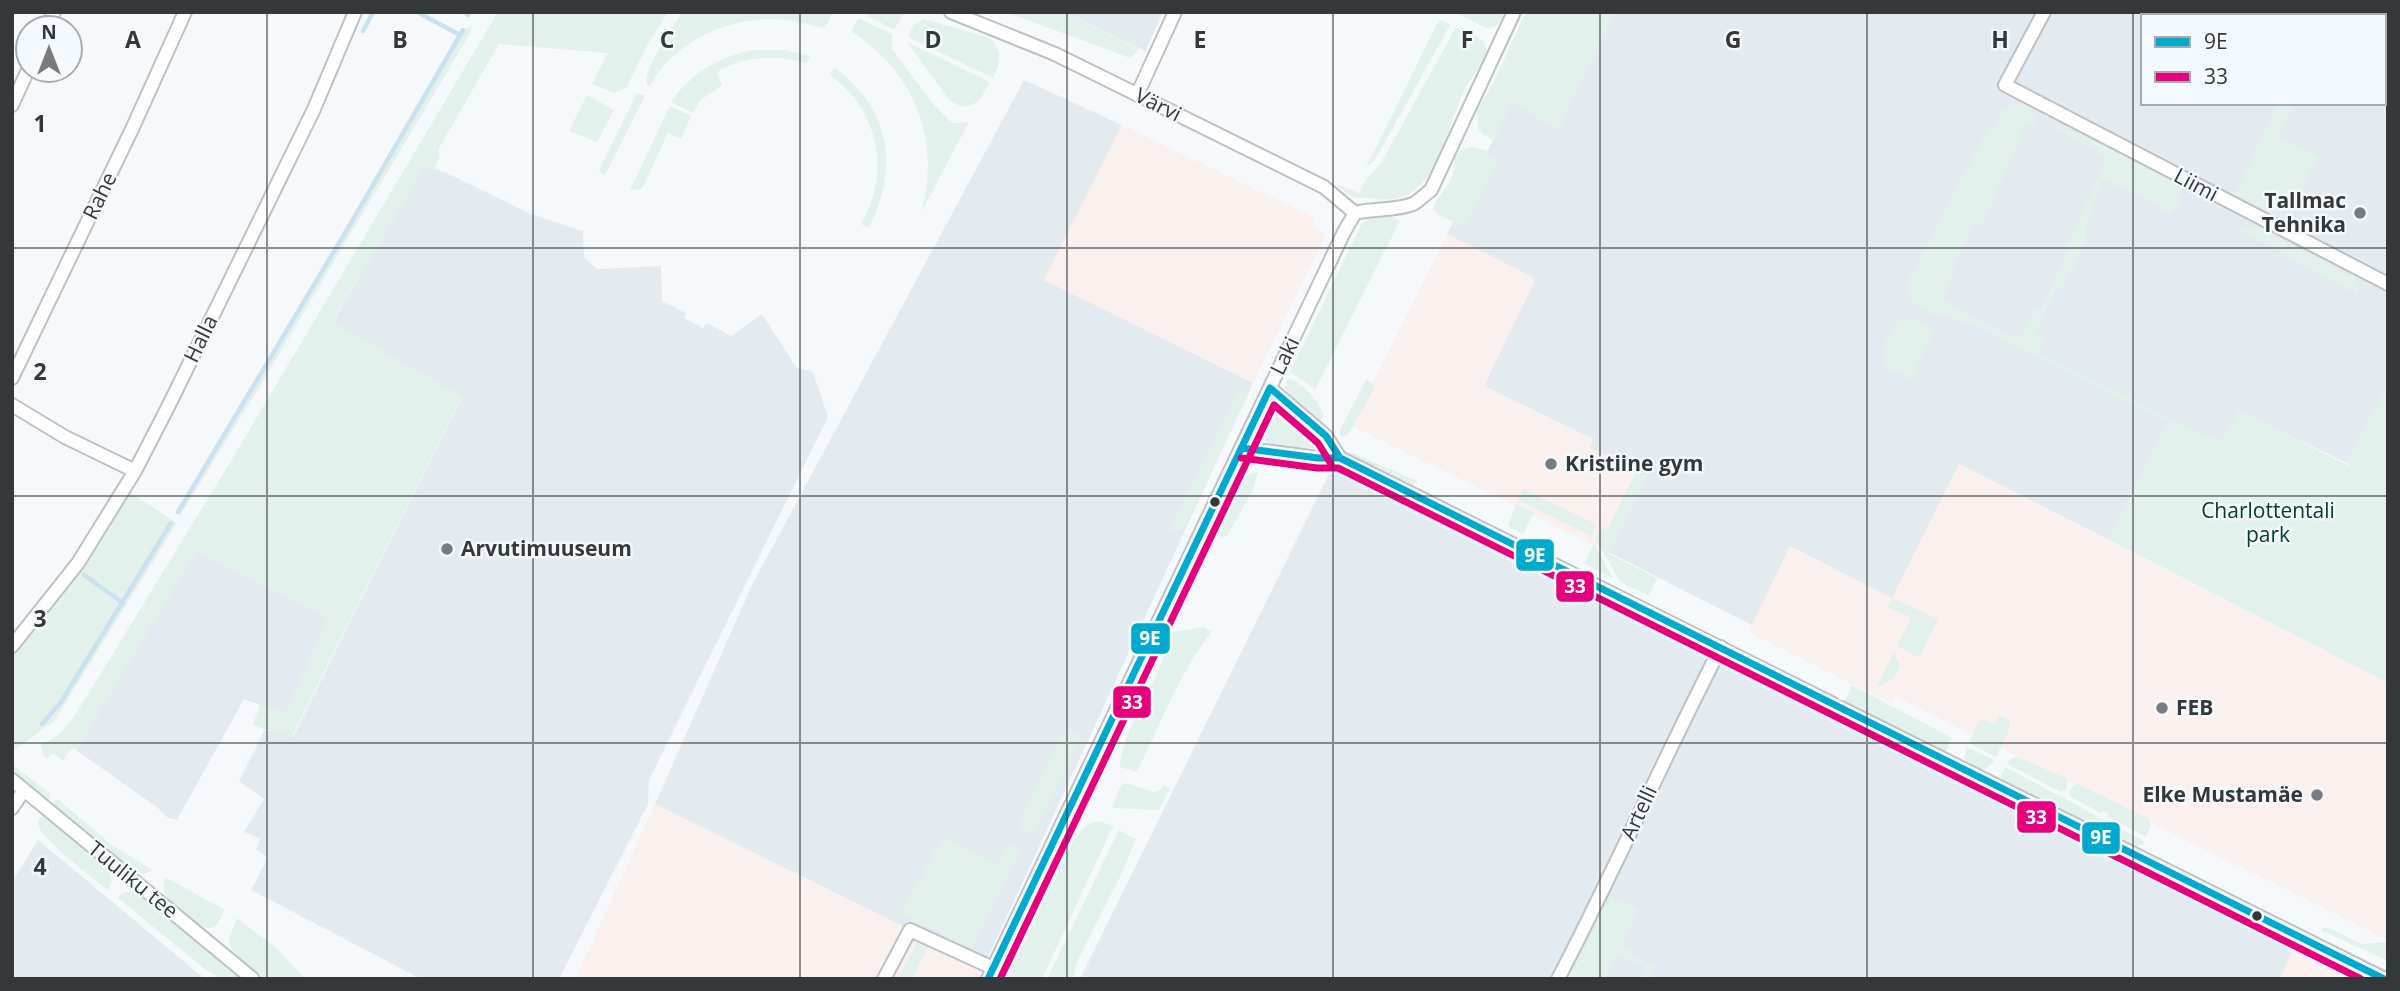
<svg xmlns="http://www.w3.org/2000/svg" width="2400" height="991" viewBox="0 0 2400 991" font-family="'Open Sans',sans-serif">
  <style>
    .commercial { fill: #faf1ee }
    .built { fill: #e4ebf0; fill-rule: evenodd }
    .green { fill: #e3f1ec }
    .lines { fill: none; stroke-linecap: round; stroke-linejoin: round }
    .stream { stroke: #cae2ef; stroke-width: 4.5 }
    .street-casing { stroke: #bec1c3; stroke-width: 16 }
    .street { stroke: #fefeff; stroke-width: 12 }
    .bus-1-casing { stroke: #f4f9fe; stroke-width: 12 }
    .bus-2-casing { stroke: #f4f9fe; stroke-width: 12 }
    .bus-1 { stroke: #00a9ce; stroke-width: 7 }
    .bus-2 { stroke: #e5007d; stroke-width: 7 }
    .grid { fill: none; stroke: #35383a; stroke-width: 2; stroke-opacity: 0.55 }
    .poi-dot { fill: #797c7e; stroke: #f4f9fe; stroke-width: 2.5 }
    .bus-dot { fill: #35383a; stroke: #f4f9fe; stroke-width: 2.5 }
    .labels { text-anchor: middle; stroke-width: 5; stroke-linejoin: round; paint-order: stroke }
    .street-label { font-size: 21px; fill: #35383a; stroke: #f4f9fe }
    .poi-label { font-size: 21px; font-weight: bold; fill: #35383a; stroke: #f4f9fe; text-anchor: start }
    .park-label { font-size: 21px; fill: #00402a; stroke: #f4f9fe }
    .grid-label { font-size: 23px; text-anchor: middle; font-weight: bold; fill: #35383a; stroke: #f4f9fe; stroke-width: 5; stroke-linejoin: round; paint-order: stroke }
    .line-badge { stroke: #f4f9fe; stroke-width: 2.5 }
    .badge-label { font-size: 19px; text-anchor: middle; font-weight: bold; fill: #fff }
  </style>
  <rect width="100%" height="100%" fill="#f6f9fc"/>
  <!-- commercial -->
  <path class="commercial" d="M1122 125 1313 217 1314 227 1326 235 1253 383 1044 280Z
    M1447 234 1532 276 1534 283 1484 386 1594 440 1590 447 1636 471 1602 549 1352 426Z
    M1959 464 2388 683V940L1895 696 1891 703 1748 632 1790 546 1892 597Z
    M655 804 984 966 978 979H575Z
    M2294 947H2295L2355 979H2280Z"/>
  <!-- built -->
  <path class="built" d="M1064 12H1163L1145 51Z
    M1556 12H2388V402L2353 466 2239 411 2222 443 2169 419 2109 540 1959 464 1892 598 1790 546 1752 625 1602 549 1646 476 1590 448 1593 439 1484 386 1534 282 1531 276 1447 234ZM2143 16H2384V103H2143Z
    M1024 80 1122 125 1044 280 1253 383 984 966 655 804 752 585Z
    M425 165 451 175 528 213 583 231 584 257 597 269 661 266 662 301 686 313 684 318 703 328 707 323 731 336 762 314 796 367 813 372 828 417 649 780 648 804 559 979H421L251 890 268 857 256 850 260 839 244 832 264 799 239 781 264 731H278L293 737 462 397 332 323Z
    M1331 470 2294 947 2280 979H1080Z
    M196 550 329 619 285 714 244 699 177 820 168 818 158 808 76 750Z
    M38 840 205 979H12V882Z"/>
  <!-- green -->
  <path class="green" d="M498 12H668L648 44 627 87 614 93 592 84 608 53 499 44 438 150 440 158 434 169 425 166 332 322 462 396 292 737C279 731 266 732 253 725L260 704 285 713 329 619 197 551 76 749H70L63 761 53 753 47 759 44 757 41 744C64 737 75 714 87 696L232 459Z
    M683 12H833L825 28C808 25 790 19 772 19 724 19 673 43 650 86L647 84C643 69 673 26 683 12Z
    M861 12H903L904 13 894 30Z
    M1006 12H1064L1139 49 1130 58Z
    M1455 12H1505C1501 22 1498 28 1486 28Z
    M1526 12H1615L1558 131 1513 101 1493 140 1482 134 1478 128 1477 111 1494 81Z
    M858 18 892 34V49L934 105 950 121 955 123 969 122 921 213C942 139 914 72 851 31Z
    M924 19 990 38C1003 51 1001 63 993 78L908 37 913 25Z
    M1439 20 1450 24 1449 27 1384 144 1374 161 1366 167Z
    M471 26V32L257 391 180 516 178 512 348 228 463 30Z
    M1456 27C1465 31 1484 36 1486 47 1489 58 1470 79 1465 89 1444 129 1439 207 1376 199 1349 196 1356 202 1334 183L1359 193 1367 178 1380 165Z
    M907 42 990 82C983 96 979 105 962 107L949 100Z
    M753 50H785L810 56 806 63C774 55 746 55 717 72L722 85 701 100 693 113 671 102C690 74 720 56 753 50Z
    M834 67C891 109 899 167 869 228L861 224C892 171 878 110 830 75Z
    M637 93 645 96 605 175H602L599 170Z
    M587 95 614 110 597 142 569 131Z
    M2021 102C2033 106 2036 114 2035 126L2026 124 1982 225H1973L1954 266 1943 300 2015 337 2022 336 2035 308 2042 310 2106 157 2054 128 2057 124 2127 157 2178 185 2181 201 2170 214 2161 211 2162 207 2102 179 2086 228 2085 243 2069 277 2052 297 2036 332 2045 338 2038 352 2170 419 2222 443 2239 410 2353 468 2346 463 2388 385V683L2109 540 2168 421 2138 408 1969 321 1964 325 1944 312 1939 317C1922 308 1901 302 1909 279L1987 131C2003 121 1995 109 2021 102Z
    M2279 103H2294L2278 135 2318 157 2296 199 2276 214 2237 195 2239 186Z
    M670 106 691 116 681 139 668 133 642 189 630 190Z
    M1471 147 1486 150 1499 158 1471 215 1470 222 1462 226 1437 214 1433 208C1440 190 1458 180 1454 159L1460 151Z
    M1377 215 1393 217 1400 221 1315 390 1307 383 1290 372 1362 223Z
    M2253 225 2353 279 2359 285 2358 295 2242 231Z
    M1903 319H1915L1934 330 1911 378H1908L1888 369 1881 351 1894 326Z
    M1287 378C1305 385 1316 397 1324 415L1319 423 1288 393 1285 388Z
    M1366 380 1372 383 1375 387 1348 435 1342 437 1340 435V430Z
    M1238 390 1249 394 1183 529 1175 532 1169 529Z
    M1276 413 1307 430 1320 442 1319 446 1317 448 1272 446 1265 441 1263 433 1273 414Z
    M1353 453 1417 481 1411 487 1354 460 1351 456Z
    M1636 471 1646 476 1609 554 1657 578 1649 596 1620 582 1596 539 1602 527 1607 530Z
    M1258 472 1252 492 1227 536 1221 538 1219 534 1230 510 1233 493 1245 475Z
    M1523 489 1596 524 1591 536 1518 500Z
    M129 492 177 523 60 712 53 722 16 749 12 750V653L90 554Z
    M1516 504 1534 512 1523 534 1508 526Z
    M1594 543 1613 579 1584 564Z
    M1892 598 1938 619 1919 658 1897 646 1911 618 1888 607Z
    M1204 627 1212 632C1179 673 1160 725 1137 772L1120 767C1120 739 1146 700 1157 674 1163 660 1166 646 1173 632Z
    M1894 652 1900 666 1893 679 1876 688Z
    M1852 685 1952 738 1947 750 1943 752 1848 706 1845 701Z
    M1999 715 2009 720 2010 728 1996 757 1969 743 1980 719 1994 724Z
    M1067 726 1081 733 1080 738 1035 829 1029 832 1020 827 1023 816Z
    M1967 747 1994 760C1987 775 1969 771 1964 757Z
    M2018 757 2068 779 2066 790 2061 792 2007 764 2011 758Z
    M14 766 50 793 51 798 48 801 12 771Z
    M2005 767 2144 841 2143 845 2132 847 2006 784 2001 776Z
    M1126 783 1154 792 1160 790 1163 785 1170 788 1159 810 1112 808 1121 785Z
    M2078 784 2148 818 2151 824 2146 837 2108 817 2109 814 2103 811 2101 813 2071 797 2069 792 2073 786Z
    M55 800H59L112 845 152 870 144 874 131 869 52 804Z
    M42 815 109 870 112 881 108 890C95 880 40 838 38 825 37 821 40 818 42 815Z
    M1099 821 1113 826 1042 979H1002L1017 948 1027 936C1042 904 1061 851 1084 827 1089 823 1093 822 1099 821Z
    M1119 830 1136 839 1121 875 1078 960 1073 979H1047Z
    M941 838 998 865 1010 845 1021 847 973 948 902 914Z
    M165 877 225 910C221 916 219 926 211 928 202 930 169 903 165 894 163 889 164 883 165 877Z
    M130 891 138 894 241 979H222L206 970 118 898 122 893Z
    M1611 896 1638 909 1624 939V944L1633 949 1631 954 1655 967 1649 979H1642L1646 968 1618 954 1605 979H1566Z
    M237 918 275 947 306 979H265L236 955 230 946 229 939Z
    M2323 928H2329L2362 944 2388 942V961L2321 930Z
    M918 940 929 945 912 979H898Z"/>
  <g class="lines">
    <!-- stream -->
    <path class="stream" d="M417 12 460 35
      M464 12 468 15
      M363 31 373 12
      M178 512 348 228 463 30
      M84 575 123 603
      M42 724 61 702 171 523"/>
    <!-- street casing -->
    <g class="street-casing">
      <path id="street" d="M951 12 1055 54 1128 90 1324 187 1355 213
        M2044 12 2005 85 2388 284
        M47 28 54 12
        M1137 95 1175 12
        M12 105 28 70
        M12 378 133 127 185 12
        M1270 388 1326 436 1340 458
        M12 405 65 437 135 471
        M1242 448 1318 458H1340L1833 704
        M12 646 78 563 135 471 169 405 314 109 355 12
        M1841 708 2385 979
        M12 780 253 979
        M12 808 24 790
        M884 979 910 930 993 968
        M988 979 1344 232 1355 213C1374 208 1395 211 1413 204 1419 201 1425 194 1431 190L1514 12
        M1558 979C1615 870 1664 757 1721 647"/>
    </g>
    <!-- street -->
    <use href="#street" class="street"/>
    <!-- bus-1 casing -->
    <g class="bus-1-casing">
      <path id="bus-1" d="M1242 448 1318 458H1340L2384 979
        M988 979 1270 388 1326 436 1340 458"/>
    </g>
    <!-- bus-2 casing -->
    <g class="bus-2-casing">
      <path id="bus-2" d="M1241 458 1317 468H1338L2361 979
        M1000 979 1274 405 1318 443 1331 464"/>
    </g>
    <!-- bus-1 -->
    <use href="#bus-1" class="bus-1"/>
    <!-- bus-2 -->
    <use href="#bus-2" class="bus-2"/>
  </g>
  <!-- grid -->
  <path class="grid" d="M267 12V979M533 12V979M800 12V979M1067 12V979M1333 12V979M1600 12V979M1867 12V979M2133 12V979M12 248H2388M12 496H2388M12 743H2388"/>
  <!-- markers -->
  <g class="poi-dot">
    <circle cx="2360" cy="213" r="7"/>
    <circle cx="1551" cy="464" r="7"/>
    <circle cx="447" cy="549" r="7"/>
    <circle cx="2162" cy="708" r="7"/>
    <circle cx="2317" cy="795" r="7"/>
  </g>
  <g class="bus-dot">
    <circle cx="1215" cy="502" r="6"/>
    <circle cx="2257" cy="916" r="6"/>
  </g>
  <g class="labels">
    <!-- street labels -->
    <g class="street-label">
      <text transform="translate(1158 105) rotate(27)" y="7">Värvi</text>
      <text transform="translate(2196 185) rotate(28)" y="7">Liimi</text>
      <text transform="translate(100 196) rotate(-64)" y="7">Rahe</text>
      <text transform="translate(201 339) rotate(-64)" y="7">Halla</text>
      <text transform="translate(1285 356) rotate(-64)" y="7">Laki</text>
      <text transform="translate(1639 813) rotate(-65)" y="7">Artelli</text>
      <text transform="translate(133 880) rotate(39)" y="7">Tuuliku tee</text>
    </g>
    <!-- poi labels -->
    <g class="poi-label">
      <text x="2346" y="208" text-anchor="end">Tallmac<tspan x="2346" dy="24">Tehnika</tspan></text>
      <text x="1565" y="471">Kristiine gym</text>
      <text x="461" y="556">Arvutimuuseum</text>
      <text x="2176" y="715">FEB</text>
      <text x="2303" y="802" text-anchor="end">Elke Mustamäe</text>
    </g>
    <!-- park labels -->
    <g class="park-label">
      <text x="2268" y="518">Charlottentali<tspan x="2268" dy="24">park</tspan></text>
    </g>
  </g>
  <g class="grid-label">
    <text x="133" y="48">A</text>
    <text x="400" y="48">B</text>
    <text x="667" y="48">C</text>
    <text x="933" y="48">D</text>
    <text x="1200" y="48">E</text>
    <text x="1467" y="48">F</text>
    <text x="1733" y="48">G</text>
    <text x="2000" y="48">H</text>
    <text x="40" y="132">1</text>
    <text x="40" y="380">2</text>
    <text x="40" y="627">3</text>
    <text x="40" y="875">4</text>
  </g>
  <g class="line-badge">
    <rect x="1515" y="538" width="40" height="34" rx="7" fill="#00a9ce"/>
    <rect x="1555" y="570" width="40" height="33" rx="7" fill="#e5007d"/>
    <rect x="1130" y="622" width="41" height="33" rx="7" fill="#00a9ce"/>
    <rect x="1112" y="685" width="40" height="34" rx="7" fill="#e5007d"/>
    <rect x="2016" y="800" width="41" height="34" rx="7" fill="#e5007d"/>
    <rect x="2081" y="821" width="40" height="34" rx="7" fill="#00a9ce"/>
  </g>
  <g class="badge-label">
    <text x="1535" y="562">9E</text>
    <text x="1575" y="593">33</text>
    <text x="1150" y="645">9E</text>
    <text x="1132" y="709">33</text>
    <text x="2036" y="824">33</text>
    <text x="2101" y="844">9E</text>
  </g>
  <!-- border -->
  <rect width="2400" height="991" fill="none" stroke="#35383a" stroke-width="28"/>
  <!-- legend -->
  <rect x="2141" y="14" width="245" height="91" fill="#f4f9fe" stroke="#a8acb0" stroke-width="2"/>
  <rect x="2155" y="37" width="35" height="10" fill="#00a9ce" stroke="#a8acb0" stroke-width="2"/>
  <text x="2204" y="49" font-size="21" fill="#35383a">9E</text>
  <rect x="2155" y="72" width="35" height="10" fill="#e5007d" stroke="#a8acb0" stroke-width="2"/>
  <text x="2204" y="84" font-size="21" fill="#35383a">33</text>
  <!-- north arrow -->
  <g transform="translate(49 49)"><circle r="33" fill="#f4f9fe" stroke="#a8acb0" stroke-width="2"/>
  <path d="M0-5L12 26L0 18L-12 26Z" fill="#797c7e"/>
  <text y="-10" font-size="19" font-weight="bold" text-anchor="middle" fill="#35383a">N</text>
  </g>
</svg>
